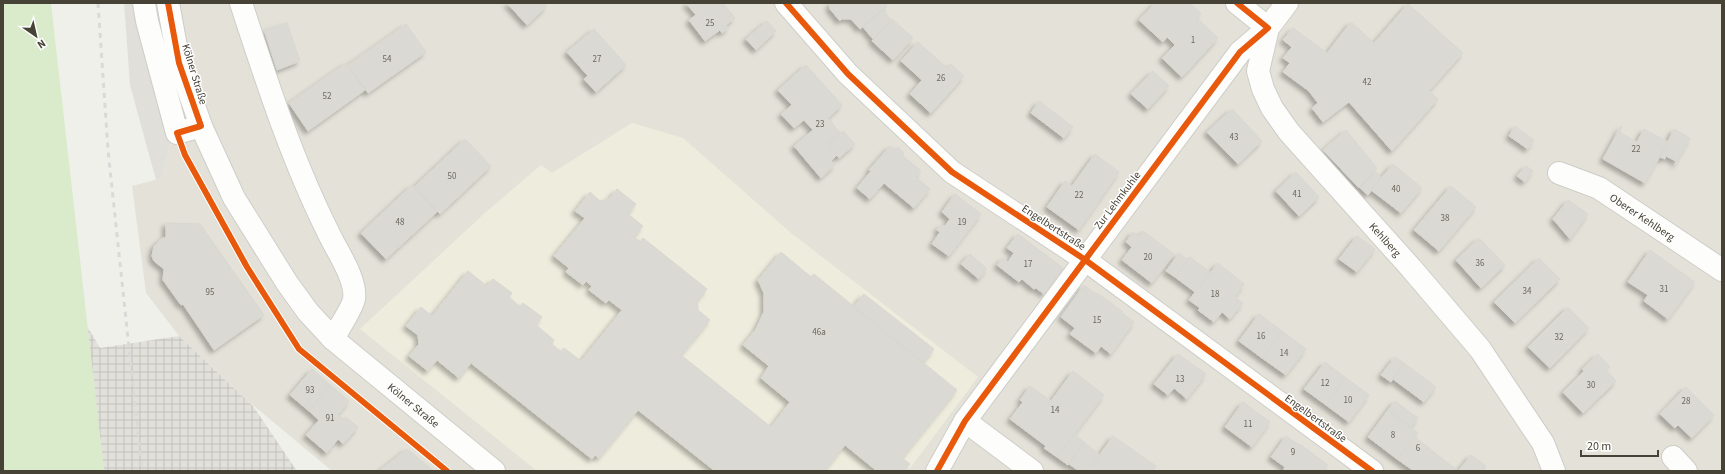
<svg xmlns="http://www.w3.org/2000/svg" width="1725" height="474" viewBox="0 0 1725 474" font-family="'Source Sans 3',sans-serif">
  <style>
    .residential { fill: #e4e2d8 }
    .industrial { fill: url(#industrial-grid) }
    .education { fill: #eeecdd }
    .green { fill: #d9ebcb }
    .parking { fill: #e0dfda }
    .building { fill: #dad9d3; stroke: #d8d7d0; filter: url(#shadow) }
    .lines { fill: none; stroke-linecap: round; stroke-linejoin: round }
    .minor-casing { stroke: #cecdc8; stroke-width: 24 }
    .minor { stroke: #fdfdfc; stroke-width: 22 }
    .rail { stroke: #d9d9d8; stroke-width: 3; stroke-dasharray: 5 5; stroke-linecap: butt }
    .cycleway-casing { stroke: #fff; stroke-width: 8 }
    .cycleway { stroke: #e8590c; stroke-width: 6 }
    .labels { text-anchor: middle; stroke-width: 3; stroke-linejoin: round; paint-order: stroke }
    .number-label { font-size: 9px; fill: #6c685e }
    .street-label { font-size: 11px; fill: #464236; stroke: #fff }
  </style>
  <defs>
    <pattern id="industrial-grid" width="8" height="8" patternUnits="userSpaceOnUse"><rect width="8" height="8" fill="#e2e0da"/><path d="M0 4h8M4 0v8" fill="none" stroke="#c3c1bc"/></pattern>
    <filter id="shadow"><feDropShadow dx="-3.5" dy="3.5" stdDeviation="2" flood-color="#0004"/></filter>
  </defs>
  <rect width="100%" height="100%" fill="#f0f0eb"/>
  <!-- residential -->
  <path class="residential" d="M168 3H1722V471H332L248 401 179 336 146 293 132 186 162 178 170 145 201 126Z"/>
  <!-- industrial -->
  <path class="industrial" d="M87 326 100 348 179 336 253 406 297 471H104Z"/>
  <!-- education -->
  <path class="education" d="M632 123 683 138 791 233 978 377 908 471H537L360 329 485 213 541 165 552 173Z"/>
  <!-- green -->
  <path class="green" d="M3 3H51L104 471H3Z"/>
  <!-- parking -->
  <path class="parking" d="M124 3H144L177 133 170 145 162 178 156 180 130 85Z"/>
  <!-- building -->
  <path class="building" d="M507 3H547L544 6 546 7 527 25Z
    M686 3H723L735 18 726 25 729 28 722 33 720 30 705 41 689 20 696 15Z
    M830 3H885L887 6 860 29 851 19H842L840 21 830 9Z
    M1155 3H1189L1201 13 1197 18 1218 38 1182 77 1162 58 1175 45 1167 37 1163 42 1139 20Z
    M1408 4 1463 53 1429 91 1438 99 1392 151 1349 102 1323 122 1312 108 1318 103 1309 91 1283 72 1290 63 1283 58 1292 47 1283 40 1293 28 1327 53 1351 22 1374 43Z
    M883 10 891 20 873 39 863 27Z
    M892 19 913 38 893 60 872 41Z
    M767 21 776 31 756 50 746 39Z
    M287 23 300 61 277 70 264 30Z
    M406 24 426 52 368 93 348 65Z
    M594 29 626 65 596 92 584 79 588 76 567 52Z
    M918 42 947 68 951 64 964 76 931 113 910 94 922 80 901 61Z
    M346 63 365 90 308 131 289 103Z
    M806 65 842 105 828 118 840 133 828 144 837 155 831 161 835 165 821 178 794 146 813 130 804 120 794 128 781 114 792 105 778 90Z
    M1153 71 1169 86 1148 109 1131 94Z
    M1039 101 1073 127 1064 138 1031 113Z
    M1232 109 1262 141 1238 164 1207 132Z
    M1515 126 1534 140 1528 149 1509 136Z
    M1621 126 1622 127 1619 132 1637 142 1644 129 1668 142 1645 183 1603 159Z
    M1674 129 1690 138 1675 165 1676 161 1666 156 1665 159 1660 157Z
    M1346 130 1377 168 1359 188 1323 150Z
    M843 131 855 144 839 158 828 144Z
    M465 139 491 166 440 214 414 187Z
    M890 146 895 150 898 147 904 153 902 155 921 171 916 177 930 189 914 208 884 183 870 199 857 188 871 171 869 170Z
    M1095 154 1119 172 1079 230 1047 207 1065 181 1072 186Z
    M1393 164 1422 188 1401 213 1371 190Z
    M1526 166 1533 171 1525 182 1517 176Z
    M1375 171 1381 177 1368 195 1360 188Z
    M1296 172 1319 197 1299 216 1276 191Z
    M412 185 437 212 386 259 361 233Z
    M1451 186 1476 207 1439 251 1414 230Z
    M617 189 636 204 628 214 643 226 634 237 640 242 643 238 707 289 697 301 698 310 710 320 681 355 771 427 790 402 761 378 769 366 743 345 756 329 764 312V293L758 280 781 252 811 277 814 274 957 390 902 458 910 464 904 471H877L845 445 825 470 826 471H715L638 410 599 458 595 455 592 459 471 363 459 378 437 360 428 371 409 356 419 344 418 335 406 326 421 307 432 316 468 271 487 286 493 279 512 293 509 297 520 307 523 303 542 317 536 325 554 340 552 344 561 352 564 348 581 361 622 310 609 300 606 303 589 290 592 286 586 281 583 285 566 272 569 268 554 256 585 218 575 211 590 192 600 201 609 199Z
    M955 194 981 214 949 256 932 244 940 232 937 230 940 226H945L950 219 942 212Z
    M1568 200 1588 214 1570 239 1553 219Z
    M166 223 200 224 264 315 214 350 183 304 181 305 163 280 164 269 154 261 152 256 154 246 161 239 166 237Z
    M1143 231 1174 254 1152 283 1122 260 1132 247 1126 242 1133 232 1140 236Z
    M1018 234 1063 268 1044 294 1036 288 1034 289 1022 279 1019 282 997 265 1003 258 1008 262 1014 253 1007 248Z
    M1357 236 1375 249 1357 272 1339 259Z
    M1479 238 1505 265 1481 288 1456 260Z
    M1650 250 1695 282 1668 319 1644 301 1648 295 1628 282Z
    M1179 253 1188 260 1175 277 1166 271Z
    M970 254 987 269 979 279 961 264Z
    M1190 257 1211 273 1195 292 1175 277Z
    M1539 258 1560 279 1515 323 1494 302Z
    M1218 263 1244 284 1235 297 1243 303 1230 319 1222 312 1214 322 1198 310 1200 308 1189 300Z
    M1084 285 1096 294 1097 293 1123 312 1122 313 1134 322 1111 354 1101 346 1096 353 1070 334 1075 328 1061 317Z
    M864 294 934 349 923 363 853 307Z
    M1568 307 1589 328 1550 368 1528 347Z
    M1259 314 1282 331 1262 358 1239 341Z
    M1282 331 1306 349 1286 375 1262 358Z
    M1178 354 1206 374 1187 399 1174 388 1168 395 1154 384Z
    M1598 354 1610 367 1606 370 1616 381 1583 413 1563 392 1584 371 1582 369Z
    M1395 357 1404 363 1391 382 1381 375Z
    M1325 362 1346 378 1326 405 1304 389Z
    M1404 363 1436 387 1424 402 1393 379Z
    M312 369 330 385 309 411 290 395Z
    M1073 371 1104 395 1057 457 1044 448 1046 446 1010 419 1023 402 1020 400 1030 386 1051 401Z
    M1346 378 1369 395 1349 422 1326 405Z
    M330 385 349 401 338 415 344 420 346 417 358 427 343 444 338 439 327 453 306 435 319 420 309 411Z
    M1686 387 1714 415 1692 438 1678 425 1675 428 1660 414Z
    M1395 401 1418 418 1411 427 1388 410Z
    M1243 402 1270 422 1252 447 1225 427Z
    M1388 410 1418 433 1397 459 1368 437Z
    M1074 434 1084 442 1068 465 1057 457Z
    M1113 436 1156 466 1153 471H1088Z
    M1286 436 1301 446V445L1328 465 1323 471H1283L1285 467 1271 457Z
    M1415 437 1458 471H1414L1397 459Z
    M1084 442 1100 455 1088 471H1079L1069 464Z
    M407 449 434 471H379Z
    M1471 455 1486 466 1483 471H1458Z"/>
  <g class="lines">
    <!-- minor casing -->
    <g class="minor-casing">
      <g id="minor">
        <path d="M144 3 147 21 177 133 201 126"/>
        <path id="s1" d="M168 3 179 63 201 126 234 198 287 283 308 312 333 339 494 471"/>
        <path d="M241 3C267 83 293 163 331 238 339 254 357 281 354 299 353 307 337 331 333 339"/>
        <path d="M786 3 848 74 952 172 1084 259 1372 471"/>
        <path id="s2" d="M1287 3 1268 28 1258 71 1263 89 1272 108 1289 132 1411 268 1480 349 1543 443 1554 471"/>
        <path id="s3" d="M1559 173 1599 188 1722 270"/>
        <path d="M965 421 1032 471"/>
        <path d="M1673 457 1686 471"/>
        <path d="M937 471 965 421 1240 52 1268 28 1237 3"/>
      </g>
    </g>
    <!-- minor -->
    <use href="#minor" class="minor"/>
    <!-- rail -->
    <path class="rail" d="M98 3 108 150 142 471"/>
    <!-- cycleway casing -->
    <g class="cycleway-casing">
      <path id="cycleway" d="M168 3 179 63 201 126 177 133 185 155 247 267 299 349 447 471
        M786 3 848 74 952 172 1084 259 1372 471
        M937 471 965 421 1240 52 1268 28 1237 3"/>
    </g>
    <!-- cycleway -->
    <use href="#cycleway" class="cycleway"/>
  </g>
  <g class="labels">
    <!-- number labels -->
    <g class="number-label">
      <text x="710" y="26">25</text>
      <text x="1193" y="43">1</text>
      <text x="387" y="62">54</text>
      <text x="597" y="62">27</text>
      <text x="941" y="81">26</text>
      <text x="1367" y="85">42</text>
      <text x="327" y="99">52</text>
      <text x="820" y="127">23</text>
      <text x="1234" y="140">43</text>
      <text x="1636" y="152">22</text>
      <text x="452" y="179">50</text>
      <text x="1396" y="192">40</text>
      <text x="1297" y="197">41</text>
      <text x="1079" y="198">22</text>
      <text x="1445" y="221">38</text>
      <text x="400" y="225">48</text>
      <text x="962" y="225">19</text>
      <text x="1148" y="260">20</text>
      <text x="1480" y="266">36</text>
      <text x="1028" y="267">17</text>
      <text x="1664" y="292">31</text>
      <text x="1527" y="294">34</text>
      <text x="210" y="295">95</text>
      <text x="1215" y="297">18</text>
      <text x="1097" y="323">15</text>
      <text x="819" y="335">46a</text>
      <text x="1261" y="339">16</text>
      <text x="1559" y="340">32</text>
      <text x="1284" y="356">14</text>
      <text x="1180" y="382">13</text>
      <text x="1325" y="386">12</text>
      <text x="1591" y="388">30</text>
      <text x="310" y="393">93</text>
      <text x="1348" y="403">10</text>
      <text x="1686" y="404">28</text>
      <text x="1055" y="413">14</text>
      <text x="330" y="421">91</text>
      <text x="1248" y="427">11</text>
      <text x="1393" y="438">8</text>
      <text x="1418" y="451">6</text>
      <text x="1293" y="455">9</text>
    </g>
    <!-- street labels -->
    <g class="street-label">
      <text transform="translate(195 74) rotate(73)" y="4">Kölner Straße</text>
      <text transform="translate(1117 200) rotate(-53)" y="4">Zur Lehmkuhle</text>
      <text dy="4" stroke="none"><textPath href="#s3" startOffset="95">Oberer Kehlberg</textPath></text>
      <text transform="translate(1054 227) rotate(33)" y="4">Engelbertstraße</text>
      <text dy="4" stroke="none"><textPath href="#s2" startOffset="289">Kehlberg</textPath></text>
      <text dy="4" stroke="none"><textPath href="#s1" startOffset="484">Kölner Straße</textPath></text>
      <text transform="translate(1316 418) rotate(36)" y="4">Engelbertstraße</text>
    </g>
  </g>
  <!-- border -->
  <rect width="1725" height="474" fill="none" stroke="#464236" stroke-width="8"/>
  <!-- north arrow -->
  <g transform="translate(36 36) rotate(146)" stroke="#ffffff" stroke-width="3" paint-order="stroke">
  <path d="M0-3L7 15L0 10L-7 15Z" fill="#464236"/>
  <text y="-6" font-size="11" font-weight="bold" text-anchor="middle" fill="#464236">N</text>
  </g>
  <!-- scale -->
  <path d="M1581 450v6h77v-6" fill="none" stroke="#464236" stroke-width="2"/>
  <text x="1587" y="450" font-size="12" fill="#464236" stroke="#ffffff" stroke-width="3" paint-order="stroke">20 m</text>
</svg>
